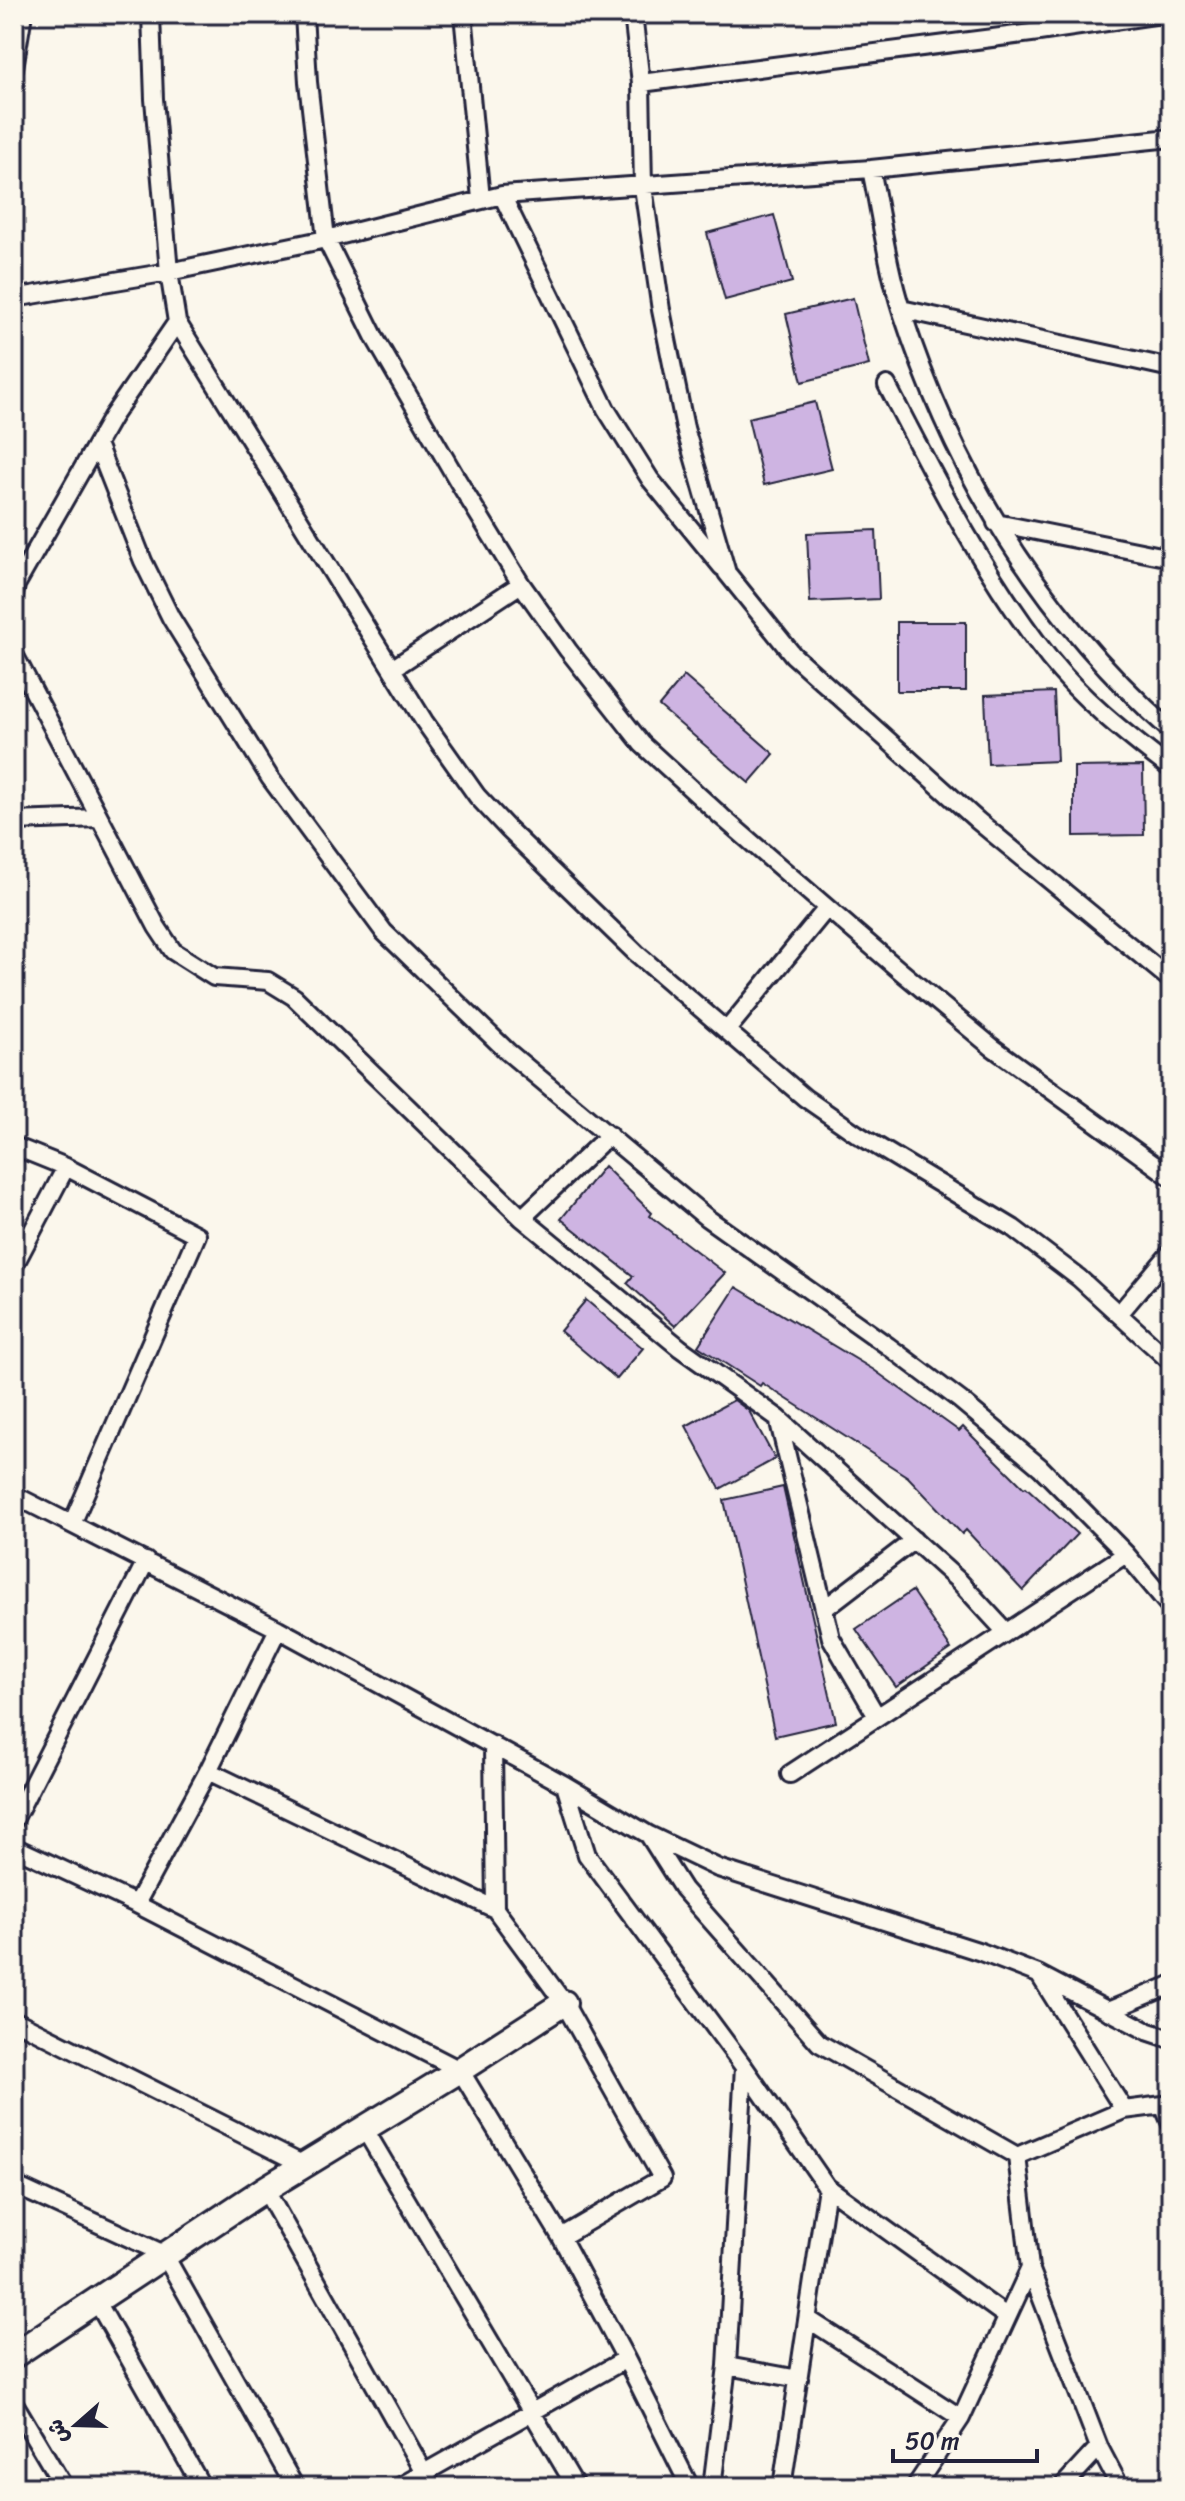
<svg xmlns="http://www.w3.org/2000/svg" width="1185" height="2501" viewBox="0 0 1185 2501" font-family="Sriracha,'Playpen Sans Arabic',sans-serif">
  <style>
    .building { fill: #ceb4e2; stroke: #22223b; stroke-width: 2 }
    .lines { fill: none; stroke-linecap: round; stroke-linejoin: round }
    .street-casing { stroke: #22223b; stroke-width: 22 }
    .secondary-casing { stroke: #22223b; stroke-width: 30 }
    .street { stroke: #fbf7ec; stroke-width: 16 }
    .secondary { stroke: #fbf7ec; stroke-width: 24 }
  </style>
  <rect width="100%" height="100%" fill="#fbf7ec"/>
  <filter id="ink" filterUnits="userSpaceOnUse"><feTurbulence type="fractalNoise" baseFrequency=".0125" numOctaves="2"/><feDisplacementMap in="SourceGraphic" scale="16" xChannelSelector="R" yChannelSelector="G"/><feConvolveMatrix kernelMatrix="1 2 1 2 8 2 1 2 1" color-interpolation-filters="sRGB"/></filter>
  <g filter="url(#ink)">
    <!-- building -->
    <path class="building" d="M774 215 792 282 725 300 707 233Z
      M853 298 869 365 802 382 786 314Z
      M815 402 832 469 764 485 748 418Z
      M876 530 879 599 810 602 807 533Z
      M897 622H966V691H897Z
      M684 676 774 754 749 783 659 706Z
      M1054 692 1057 761 988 764 985 695Z
      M1143 766 1144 835 1074 836V767Z
      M604 1166 652 1213 650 1216 725 1273 675 1326 627 1283 633 1276 561 1219Z
      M736 1287 874 1370 959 1431 963 1427 1024 1488 1026 1487 1077 1534 1023 1591 966 1530 962 1534 908 1477 762 1383 760 1386 698 1346Z
      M586 1300 643 1348 617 1379 560 1331Z
      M734 1400 749 1411 775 1459 720 1489 686 1426Z
      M783 1487 836 1722 775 1736 724 1500Z
      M912 1591 951 1649 896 1687 856 1629Z"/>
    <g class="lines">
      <!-- street casing -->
      <g class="street-casing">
        <path id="street" d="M151 14 154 99 169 272 177 322 424 721 477 796 508 829 636 953 805 1098 857 1134 1013 1228 1079 1278 1171 1362
          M304 14 308 82 326 239 376 340 458 481 521 584 568 650 642 744 722 817 898 969 992 1047 1171 1177
          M463 14 481 199
          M633 14 641 83 643 187 661 310 685 428 727 573 793 655 978 821 1171 980
          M14 68 23 14
          M641 83 1039 32 1161 14
          M871 169C881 216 887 266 902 312 955 476 1041 616 1171 731
          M502 195 606 409 650 479 722 567
          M14 298 169 272 326 239 502 195 871 169 1171 138
          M901 309 1171 368
          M887 385C936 480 983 574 1049 658 1083 701 1129 736 1171 769
          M97 444 143 561 171 618 270 778 384 932 508 1052 707 1218 888 1346 960 1400 1040 1467 1126 1554 1171 1608
          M996 523 1171 558
          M14 595 16 585 112 417 177 322
          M14 654 157 927 173 951 214 977 268 981 294 997 522 1218 680 1348 778 1418 959 1581 1005 1631
          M392 669 521 584
          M14 821 100 818
          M727 1030 827 908
          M14 1146 66 1167 197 1235 72 1524
          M522 1218 609 1135
          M14 1266 66 1167
          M1119 1314 1171 1252
          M778 1418 831 1638 876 1715
          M14 1495 278 1629 565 1785 587 1855 744 2067 827 2187 1006 2316
          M824 1609 914 1540
          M493 1745 495 1909 564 2003 662 2178 561 2237
          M208 1771 495 1909
          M790 1774 1126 1554
          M565 1785 649 1835 718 1868 981 1952 1038 1974 1147 2031 1171 2039
          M14 1820 146 1561
          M650 1837 683 1889 819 2043 1017 2156
          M14 1847 136 1904 460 2070 561 2237 626 2359 690 2487
          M136 1904 208 1771 278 1629
          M1040 1976 1124 2110
          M1108 2011 1171 1985
          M14 2020 304 2165
          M364 2128 576 2487
          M1017 2156 1030 2268 1099 2447 1120 2487
          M1017 2156 1124 2110 1163 2105 1171 2124
          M14 2185 164 2254 295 2487
          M265 2189 432 2487
          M96 2300 202 2487
          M808 2319 961 2418
          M727 2366 799 2379
          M14 2403 64 2487
          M399 2487 626 2359
          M712 2487 727 2366 744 2067
          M782 2487 827 2187
          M915 2487 961 2418 1030 2268
          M1062 2487 1099 2447"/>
      </g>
      <!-- secondary casing -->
      <g class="secondary-casing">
        <path id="secondary" d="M14 2355 265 2189 460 2070 564 2003"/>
      </g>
      <!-- street -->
      <use href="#street" class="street"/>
      <!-- secondary -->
      <use href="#secondary" class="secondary"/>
    </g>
  </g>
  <!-- margin -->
  <rect width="1185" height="2501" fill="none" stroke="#fbf7ec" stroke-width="48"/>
  <rect x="24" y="24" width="1137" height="2453" fill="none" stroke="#22223b" stroke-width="3" filter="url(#ink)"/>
  <!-- north arrow -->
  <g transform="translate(76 2425) rotate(250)" stroke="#fbf7ec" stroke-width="6" paint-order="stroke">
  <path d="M0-6L14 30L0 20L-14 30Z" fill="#22223b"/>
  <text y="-12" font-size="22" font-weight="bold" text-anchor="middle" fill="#22223b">ش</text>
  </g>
  <!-- scale -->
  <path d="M893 2449v12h144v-12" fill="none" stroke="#22223b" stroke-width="4"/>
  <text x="905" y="2449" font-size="24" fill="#22223b" stroke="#fbf7ec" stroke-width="6" paint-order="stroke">50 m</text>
</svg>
